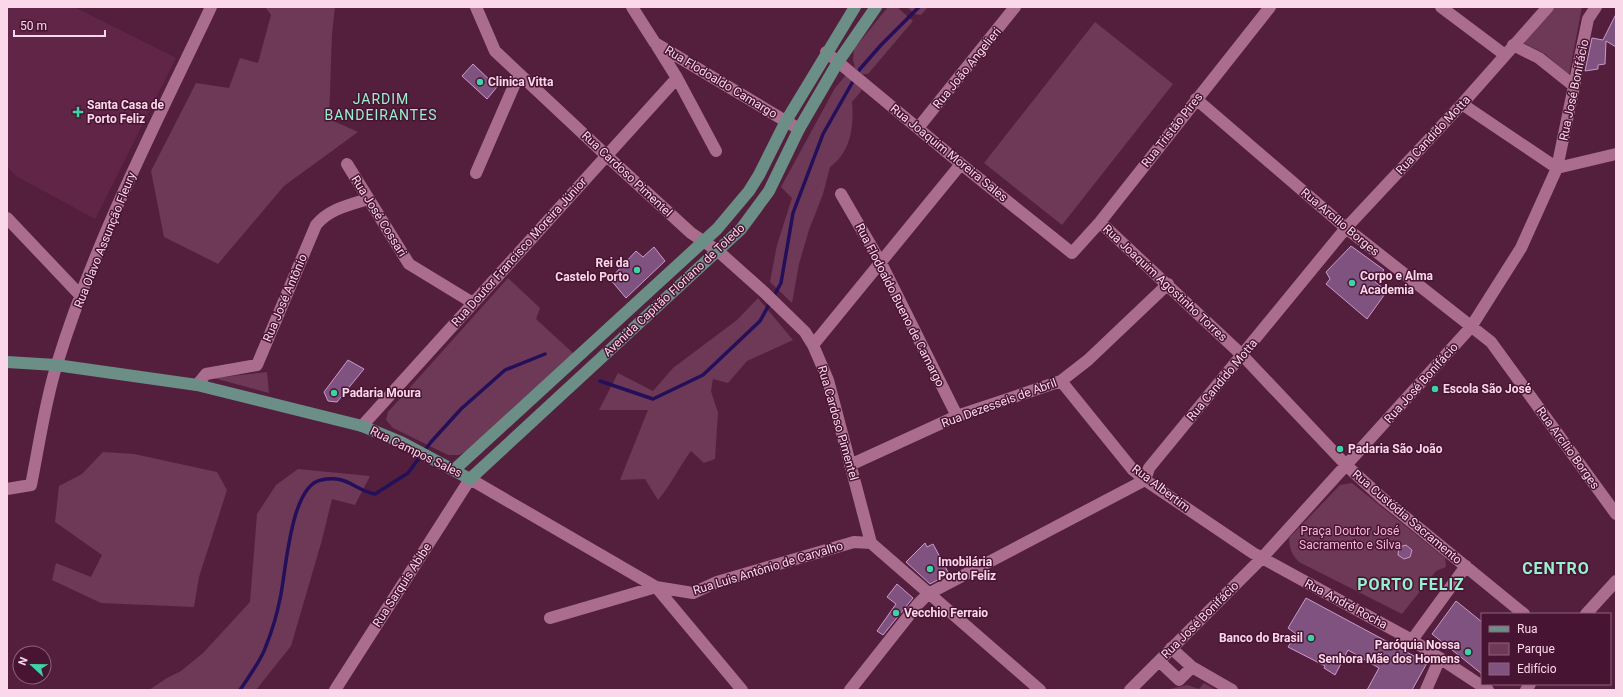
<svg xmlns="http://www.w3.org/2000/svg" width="1623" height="697" viewBox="0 0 1623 697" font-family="Roboto,sans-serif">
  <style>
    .built { fill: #612548 }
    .green { fill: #6d3956 }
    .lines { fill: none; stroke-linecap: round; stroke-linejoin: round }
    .stream { stroke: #24105a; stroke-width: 3.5 }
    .building { fill: #7f527f; stroke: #cb99ca }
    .minor { stroke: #aa6d8e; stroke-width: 12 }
    .major { stroke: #6b8f87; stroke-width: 12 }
    .poi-dot { fill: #3cd4a4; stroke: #481433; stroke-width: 1.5 }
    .labels { text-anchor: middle; stroke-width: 3; stroke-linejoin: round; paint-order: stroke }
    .street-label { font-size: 12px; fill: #fbd8e9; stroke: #481433 }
    .poi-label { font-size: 12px; font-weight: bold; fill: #fbd8e9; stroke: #481433; text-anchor: start }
    .park-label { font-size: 12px; fill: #fab6d9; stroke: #481433 }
    .quarter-label { font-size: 14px; letter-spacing: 1px; fill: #98f1cd; stroke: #481433 }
    .district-label { font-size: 16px; font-weight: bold; letter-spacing: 1px; fill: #98f1cd; stroke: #481433 }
  </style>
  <rect width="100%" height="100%" fill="#531f3d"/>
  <!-- built -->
  <path class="built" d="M7 7H74L176 58 95 219 16 176 7 166Z"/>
  <!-- green -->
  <path class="green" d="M265 7H335L332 34 329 119 358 132 284 186 218 264 164 237 151 171 196 83 229 88 240 58 258 63 271 15Z
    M888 7H897L913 21 868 74H862L855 68 853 60 854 49Z
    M907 7H928L921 15 915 14Z
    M1555 7H1582L1569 75 1545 54 1524 43Z
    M1095 22 1173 84 1062 225 984 163Z
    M846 75 862 90 852 102C854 126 851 152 830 167L823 194 809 230 799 264 792 303 770 282 777 245 792 198 781 187 835 88Z
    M508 278 540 308 536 319 574 354 470 449 459 455H448L393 428 386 420 388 412Z
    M758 298 793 340 747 361 728 383 713 379 711 391 718 413 715 459 704 463 691 451C679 467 671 485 658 500L645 479 620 480 648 410H599L618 373 653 391 673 368 737 320Z
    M267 372 269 393 214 378Z
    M103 452 134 454 217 472 227 490 199 577 194 607 101 603 52 580 56 563 91 577 102 555 55 522 59 486 82 474Z
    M298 469 370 476 355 505 332 499 322 540 291 646 256 690H149L167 678 181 671 203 653 250 602 257 514 276 485Z
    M1352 483 1445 558 1446 567 1436 571 1402 614 1299 562C1292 555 1289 548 1289 538L1340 485Z
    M1204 683 1216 690H1165L1187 685 1199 689Z"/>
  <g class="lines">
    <!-- stream -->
    <path class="stream" d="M600 381 653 399 703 375 760 321 781 283 793 213 823 134 860 69 881 45 919 7
      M240 690C249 676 261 661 266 646 272 631 277 614 280 599 286 573 290 486 321 480 347 474 354 490 375 494L408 473 431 442 461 409 505 370 545 354"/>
  </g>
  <!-- building -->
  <path class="building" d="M1616 14V47L1606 41 1605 64 1598 65V69L1585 71 1592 38 1603 40Z
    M473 64 497 87 487 99 462 76Z
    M1351 246 1384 270 1375 282 1387 291 1367 319 1326 284 1330 279 1326 272Z
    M654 247 665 261 626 298 610 279 636 251 643 257Z
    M348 360 364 369 337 402 328 401 324 392Z
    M925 543 927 547 933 544 949 574 930 584 906 562Z
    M1406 545 1412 550 1410 557 1404 559 1398 555 1399 547Z
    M897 584 913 598 883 635 877 631 896 604 887 597Z
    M1306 598 1427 663 1412 690H1367L1379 668 1348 650 1335 675 1324 668 1325 666 1288 647 1296 634 1288 628Z
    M1456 601 1482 622V674L1432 634Z"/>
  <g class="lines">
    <!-- minor -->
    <path class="minor" d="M476 7 495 51 607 156 691 233 718 251 765 293 805 332 813 345 828 380 871 543 1040 690
      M632 7 655 43 799 129
      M1441 7 1505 55
      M1513 45 1539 58 1574 86
      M657 46 677 78 716 151
      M826 52 961 164 1072 253 1100 222 1270 7
      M1196 99 1346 228 1491 342 1616 514
      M1462 104 1557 168 1616 154
      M918 128 1015 7
      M347 164 409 264 473 303
      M476 173 519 74
      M841 194 881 263 957 416
      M7 218 81 296
      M1100 222 1243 356 1347 466 1382 498 1524 614
      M813 345 961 164
      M1061 381 1133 470 1145 480 1253 553 1412 640 1488 690
      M197 385 206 374 257 365 316 225C329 209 349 205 368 199
      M362 426 677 78
      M850 465 957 416 1061 381 1088 360 1168 284
      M7 489 31 485C39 446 45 401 57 364 95 240 156 124 211 7
      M1586 614 1616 581
      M550 618 656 587 693 593 717 582 854 542 871 543
      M1412 640 1466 566
      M1171 648 1192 667 1232 690
      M1159 661 1179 680 1192 667
      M335 690 470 479 656 587 742 690
      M850 690 918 604 928 594 1145 480 1149 468 1346 228 1462 104 1548 7
      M1130 690 1262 558 1471 327 1521 248 1557 168 1588 19 1596 7
      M1426 690 1440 658
      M1526 690 1530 684"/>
    <!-- major -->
    <path class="major" d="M7 362 56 365 197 385 362 426 401 442 470 479 741 229 769 191 799 129 838 62 876 7
      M454 470 717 229 749 191 759 175 786 121 855 7"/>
  </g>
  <!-- markers -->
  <g class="poi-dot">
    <circle cx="480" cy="82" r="4"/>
    <path d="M76 106h4v4h4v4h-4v4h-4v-4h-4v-4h4z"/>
    <circle cx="637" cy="270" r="4"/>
    <circle cx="1352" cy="283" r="4"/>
    <circle cx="1435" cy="389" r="4"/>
    <circle cx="334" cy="393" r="4"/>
    <circle cx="1340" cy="449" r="4"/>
    <circle cx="930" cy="569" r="4"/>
    <circle cx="896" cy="613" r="4"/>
    <circle cx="1311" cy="638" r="4"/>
    <circle cx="1468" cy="652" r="4"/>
  </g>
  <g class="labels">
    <!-- street labels -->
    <g class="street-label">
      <text transform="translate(967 68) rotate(-51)" y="4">Rua João Angelieri</text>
      <text transform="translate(721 82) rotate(31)" y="4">Rua Flodoaldo Camargo</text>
      <text transform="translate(1574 90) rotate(-78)" y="4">Rua José Bonifácio</text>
      <text transform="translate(1172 130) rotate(-52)" y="4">Rua Tristão Pires</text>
      <text transform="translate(1433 135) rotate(-47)" y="4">Rua Candido Motta</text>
      <text transform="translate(949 153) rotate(39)" y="4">Rua Joaquim Moreira Sales</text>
      <text transform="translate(627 174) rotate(43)" y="4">Rua Cardoso Pimentel</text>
      <text transform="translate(379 216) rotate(58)" y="4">Rua José Cossari</text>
      <text transform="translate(1340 222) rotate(40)" y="4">Rua Arcílio Borges</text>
      <text transform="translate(105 240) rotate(-68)" y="4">Rua Olavo Assunção Fleury</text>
      <text transform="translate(519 252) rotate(-48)" y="4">Rua Doutor Francisco Moreira Júnior</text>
      <text transform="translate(1165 283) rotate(43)" y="4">Rua Joaquim Agostinho Torres</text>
      <text transform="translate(674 290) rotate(-43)" y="4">Avenida Capitão Floriano de Toledo</text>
      <text transform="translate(285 298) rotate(-67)" y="4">Rua José Antônio</text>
      <text transform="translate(900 305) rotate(63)" y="4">Rua Flodoaldo Bueno de Camargo</text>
      <text transform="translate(1222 380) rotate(-50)" y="4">Rua Candido Motta</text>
      <text transform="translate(1421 383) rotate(-48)" y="4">Rua José Bonifácio</text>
      <text transform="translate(999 403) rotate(-20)" y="4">Rua Dezesseis de Abril</text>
      <text transform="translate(838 423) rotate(74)" y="4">Rua Cardoso Pimentel</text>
      <text transform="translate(1568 448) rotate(54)" y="4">Rua Arcílio Borges</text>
      <text transform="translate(416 452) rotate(26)" y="4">Rua Campos Sales</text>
      <text transform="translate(1161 488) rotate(37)" y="4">Rua Albertim</text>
      <text transform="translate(1407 517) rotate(40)" y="4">Rua Custódia Sacramento</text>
      <text transform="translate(768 568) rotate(-17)" y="4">Rua Luis Antônio de Carvalho</text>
      <text transform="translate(402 585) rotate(-57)" y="4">Rua Sarquis Abibe</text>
      <text transform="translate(1346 604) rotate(28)" y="4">Rua André Rocha</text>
      <text transform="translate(1200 620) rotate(-45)" y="4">Rua José Bonifácio</text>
    </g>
    <!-- poi labels -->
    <g class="poi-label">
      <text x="488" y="86">Clinica Vitta</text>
      <text x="87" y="109">Santa Casa de<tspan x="87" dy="14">Porto Feliz</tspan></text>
      <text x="629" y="267" text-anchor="end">Rei da<tspan x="629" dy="14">Castelo Porto</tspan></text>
      <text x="1360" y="280">Corpo e Alma<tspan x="1360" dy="14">Academia</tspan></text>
      <text x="1443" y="393">Escola São José</text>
      <text x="342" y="397">Padaria Moura</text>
      <text x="1348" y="453">Padaria São João</text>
      <text x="938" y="566">Imobilária<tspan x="938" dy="14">Porto Feliz</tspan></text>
      <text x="904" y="617">Vecchio Ferraio</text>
      <text x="1303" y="642" text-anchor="end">Banco do Brasil</text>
      <text x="1460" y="649" text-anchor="end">Paróquia Nossa<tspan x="1460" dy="14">Senhora Mãe dos Homens</tspan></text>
    </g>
    <!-- park labels -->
    <g class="park-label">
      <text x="1350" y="535">Praça Doutor José<tspan x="1350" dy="14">Sacramento e Silva</tspan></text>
    </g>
    <!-- quarter labels -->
    <g class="quarter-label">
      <text x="381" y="104">JARDIM<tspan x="381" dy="16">BANDEIRANTES</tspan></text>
    </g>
    <!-- district labels -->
    <g class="district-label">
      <text x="1556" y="574">CENTRO</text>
      <text x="1411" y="590">PORTO FELIZ</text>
    </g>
  </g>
  <!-- border -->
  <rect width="1623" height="697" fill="none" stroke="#fbd8e9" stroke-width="16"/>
  <!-- legend -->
  <rect x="1481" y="613" width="130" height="72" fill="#481433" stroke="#90627c"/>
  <rect x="1489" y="626" width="20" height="6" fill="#6b8f87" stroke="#90627c"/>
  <text x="1517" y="633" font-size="12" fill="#fbd8e9">Rua</text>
  <rect x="1489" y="643" width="20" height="12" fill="#6d3956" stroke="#90627c"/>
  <text x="1517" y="653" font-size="12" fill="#fbd8e9">Parque</text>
  <rect x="1489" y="663" width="20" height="12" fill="#7f527f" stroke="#90627c"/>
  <text x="1517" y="673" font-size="12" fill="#fbd8e9">Edifício</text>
  <!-- north arrow -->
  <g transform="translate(32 665) rotate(292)"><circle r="19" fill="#481433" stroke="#90627c"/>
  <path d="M0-3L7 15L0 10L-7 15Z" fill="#3cd4a4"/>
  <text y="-6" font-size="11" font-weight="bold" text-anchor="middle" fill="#fbd8e9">N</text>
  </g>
  <!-- scale -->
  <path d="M14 30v6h91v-6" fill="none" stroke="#fbd8e9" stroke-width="2"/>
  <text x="20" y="30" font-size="12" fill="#fbd8e9" stroke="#481433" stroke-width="3" paint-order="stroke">50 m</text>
</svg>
